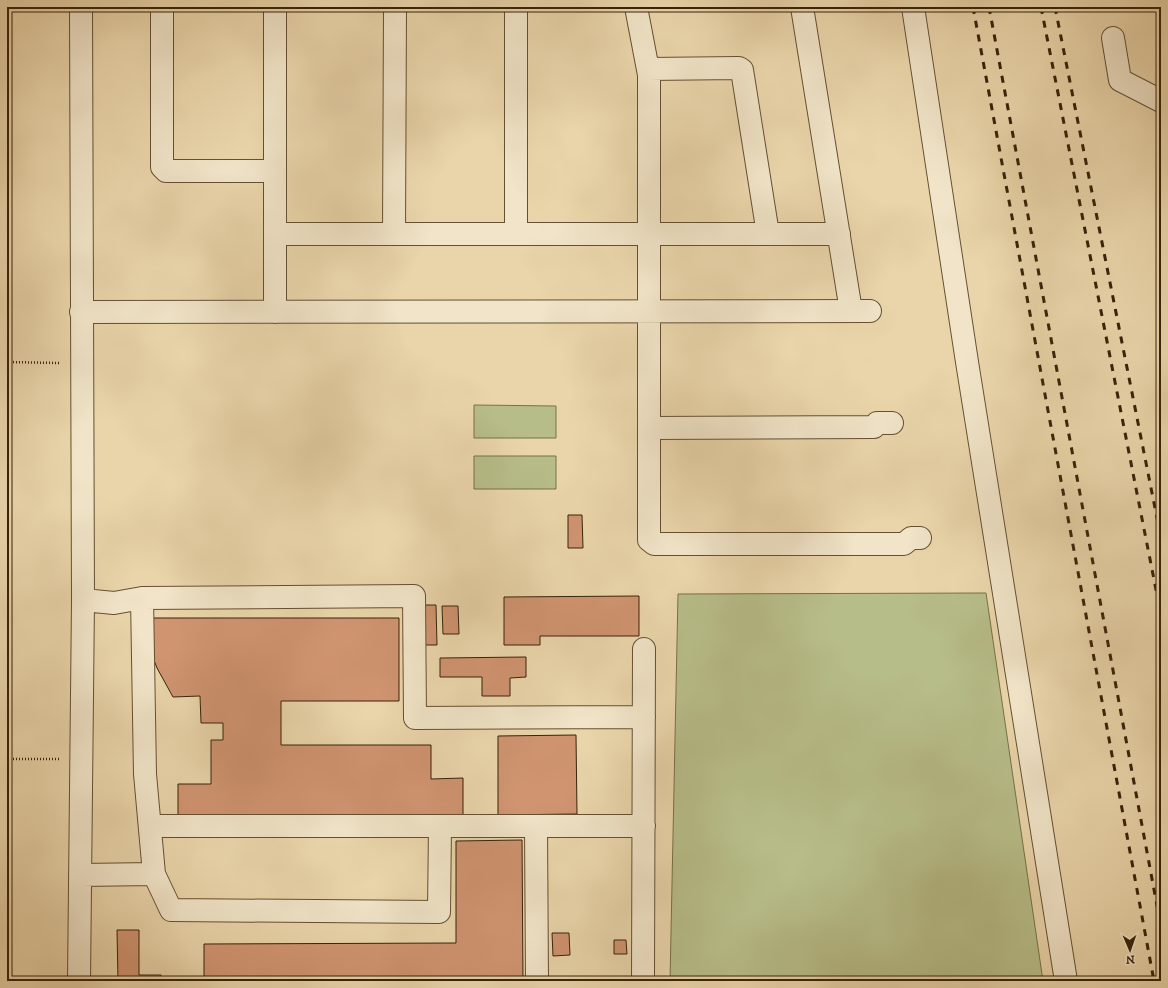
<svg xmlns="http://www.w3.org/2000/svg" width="1168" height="988" viewBox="0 0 1168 988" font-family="'IM FELL DW Pica',serif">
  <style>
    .green { fill: #b7bd88; stroke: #777049 }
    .building { fill: #d09471; stroke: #37230a }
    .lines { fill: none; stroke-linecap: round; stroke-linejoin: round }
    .minor-casing { stroke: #645032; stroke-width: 24 }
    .path { stroke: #37230a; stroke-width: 2.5; stroke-dasharray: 1 2; stroke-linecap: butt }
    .minor { stroke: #f1e4c8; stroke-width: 22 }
    .rail { stroke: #37230a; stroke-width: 3; stroke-dasharray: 7 7; stroke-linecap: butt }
  </style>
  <rect width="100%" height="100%" fill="#ead5aa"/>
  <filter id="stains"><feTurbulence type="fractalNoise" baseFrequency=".005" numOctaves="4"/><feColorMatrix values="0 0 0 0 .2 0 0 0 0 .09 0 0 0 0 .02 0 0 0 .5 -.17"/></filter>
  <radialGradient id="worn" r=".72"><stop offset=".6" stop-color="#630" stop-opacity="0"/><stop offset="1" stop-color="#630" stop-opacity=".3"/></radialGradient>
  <!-- green -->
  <path class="green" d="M474 405 556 406V438H474Z
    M474 456H556V489H474Z
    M986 593 1043 981H670L678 594Z"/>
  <!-- building -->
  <path class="building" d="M568 515H582L583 548H568Z
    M639 596V636H540V645H504V597Z
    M423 605H436L437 645H424Z
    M442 606H458L459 634H443Z
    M146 618H399V701H281V745H431V779L463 778V815L178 816V784H211V740H223V723H201L200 696 173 697 157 668 147 642Z
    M526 657V677L510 678V696H482V677H440V658Z
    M576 735 577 814 498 815V736Z
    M522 840 523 981H204V944L456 943V841Z
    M117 930H139V975H161V981H118Z
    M552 933H569L570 955 553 956Z
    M614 940H626L627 954H614Z"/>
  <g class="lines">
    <!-- minor casing -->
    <g class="minor-casing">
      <path id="minor" d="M162 7V167L166 171H275
        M636 7 649 75V540L654 544H904L911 538H920
        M802 7 851 311
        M913 7 967 362 1066 981
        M1113 38 1120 80 1161 101
        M648 69 739 68 742 70 768 234
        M275 234H839
        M394 234 395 7
        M516 234V7
        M81 312 870 311
        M275 312V7
        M649 428 874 427 877 423H892
        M142 598 145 774 154 874 171 910 439 912 440 826
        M83 600 114 603 142 598 414 596 415 718 644 717
        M150 826H644
        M536 826 537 981
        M80 875 154 874
        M79 981 83 600 81 7
        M643 981 644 649"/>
    </g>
    <!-- path -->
    <path class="path" d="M7 362 59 363
      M7 759H59"/>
    <!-- minor -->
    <use href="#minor" class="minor"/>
    <!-- rail -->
    <path class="rail" d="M973 7 1154 981
      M989 7 1161 927
      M1041 7 1161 615
      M1055 7 1161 538"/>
  </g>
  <!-- margin -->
  <rect width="1168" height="988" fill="none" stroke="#ead5aa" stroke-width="24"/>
  <rect x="8" y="8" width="1152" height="972" fill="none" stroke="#37230a" stroke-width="2"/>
  <rect x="12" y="12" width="1144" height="964" fill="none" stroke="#37230a"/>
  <!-- north arrow -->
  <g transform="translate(1130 950) rotate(178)" stroke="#f1e4c8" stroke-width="3" paint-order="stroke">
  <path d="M0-3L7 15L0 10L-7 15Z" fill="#37230a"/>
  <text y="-6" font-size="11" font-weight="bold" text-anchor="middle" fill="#37230a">N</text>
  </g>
  <rect width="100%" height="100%" filter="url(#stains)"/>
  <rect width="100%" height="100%" fill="url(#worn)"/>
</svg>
